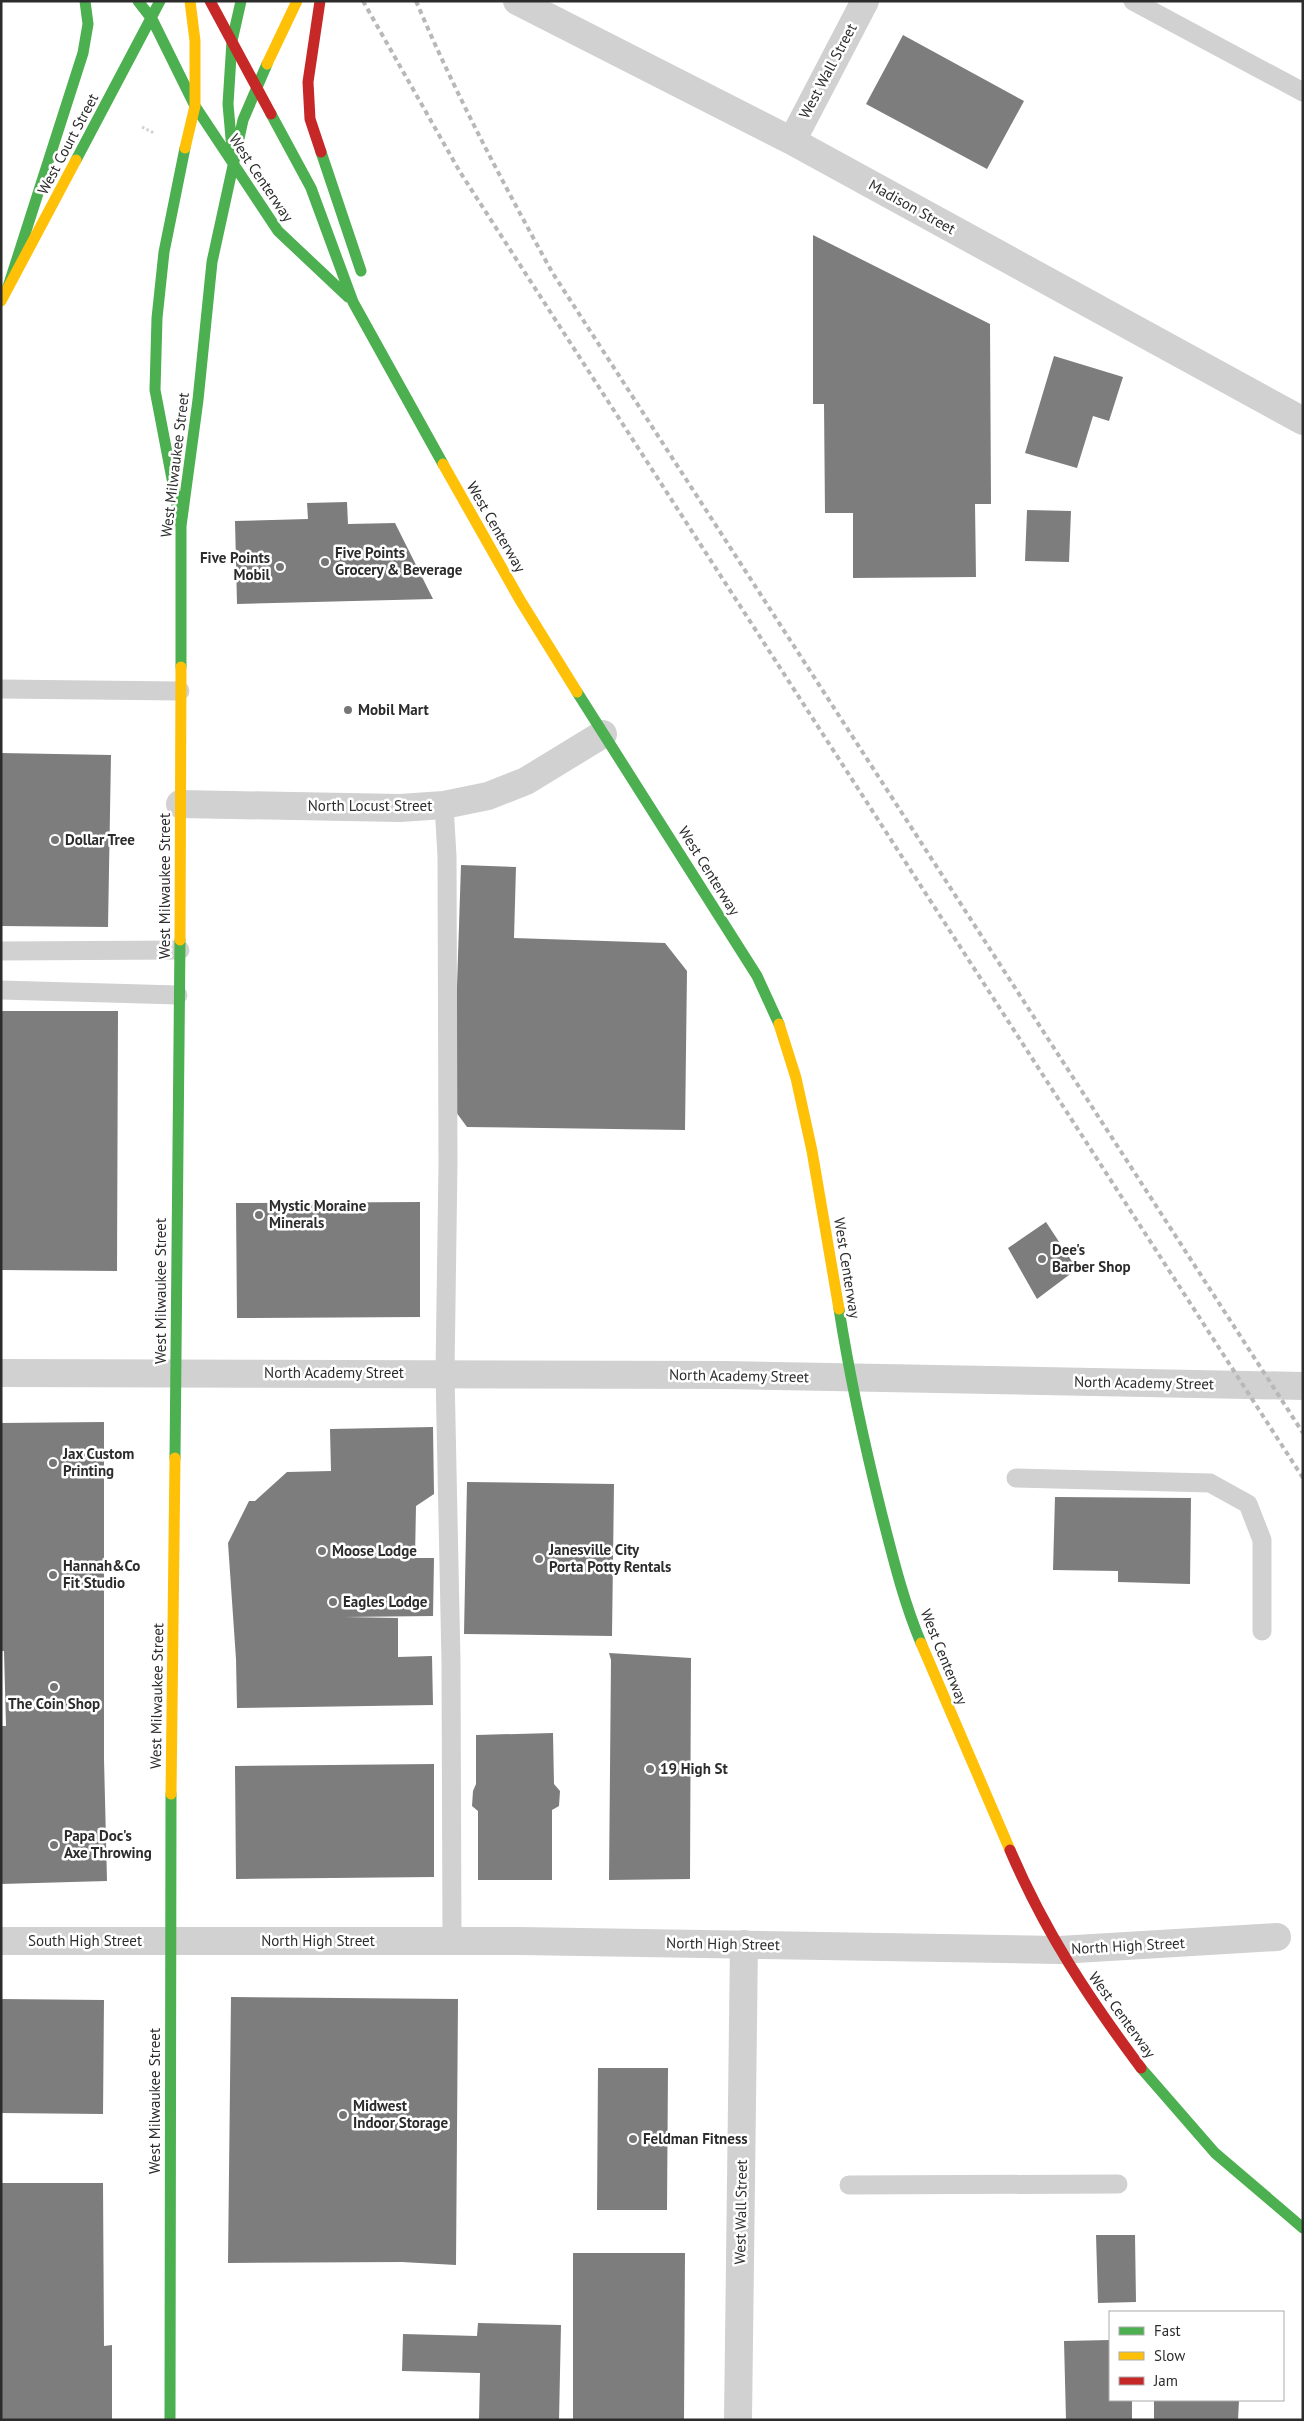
<svg xmlns="http://www.w3.org/2000/svg" width="1304" height="2421" viewBox="0 0 1304 2421" font-family="'PT Sans',sans-serif">
  <style>
    .building { fill: #7d7d7d }
    .lines { fill: none; stroke-linecap: round; stroke-linejoin: round }
    .path { stroke: #d1d1d1; stroke-width: 3; stroke-dasharray: 2.5 2.5; stroke-linecap: butt }
    .lane { stroke: #d1d1d1; stroke-width: 19 }
    .street { stroke: #d1d1d1; stroke-width: 28 }
    .fast { stroke: #4caf50; stroke-width: 11 }
    .slow { stroke: #ffc107; stroke-width: 11 }
    .jam { stroke: #c62828; stroke-width: 11 }
    .rail { stroke: #b8b8b8; stroke-width: 4; stroke-dasharray: 5 4; stroke-linecap: butt }
    .poi-dot { fill: #767676; stroke: #fff; stroke-width: 2 }
    .labels { text-anchor: middle; stroke-width: 5; stroke-linejoin: round; paint-order: stroke }
    .street-label { font-size: 15px; fill: #2c2c2c; stroke: #fff }
    .poi-label { font-size: 15px; font-weight: bold; fill: #2c2c2c; stroke: #fff; text-anchor: start }
  </style>
  <rect width="100%" height="100%" fill="#fff"/>
  <!-- building -->
  <path class="building" d="M903 35 1024 101 987 169 866 104Z
    M813 235 990 324 991 504H975L976 577 853 578V513H825L824 404H813Z
    M1054 356 1123 377 1109 421 1093 416 1077 468 1025 453Z
    M347 502 348 524 395 523 433 599 237 604 235 521 308 519 307 503Z
    M1027 510 1071 511 1069 562 1025 561Z
    M1 753 111 755 108 927 1 926Z
    M461 865 516 867 514 938 665 943 687 971 685 1130 467 1127 453 1108Z
    M1 1011H118L117 1271 1 1270Z
    M420 1202V1317L237 1318 236 1203Z
    M1046 1222 1077 1269 1037 1299 1008 1248Z
    M104 1422V1759L107 1881 1 1884V1726H6L4 1651H1V1423Z
    M433 1427 434 1494 416 1506 415 1558H434L433 1616 344 1617 398 1618V1657L432 1656 433 1705 237 1708 236 1659 228 1543 249 1501H255L287 1472 331 1471 330 1429Z
    M467 1482 614 1484 612 1636 464 1634Z
    M1055 1497 1191 1498 1190 1584 1118 1582V1571L1053 1570Z
    M609 1653 691 1658 690 1879 609 1880 611 1660Z
    M553 1733 554 1784 560 1791 559 1806 552 1810V1880H478V1811L472 1806 473 1791 476 1784V1735Z
    M434 1764V1877L236 1879 235 1766Z
    M231 1997 458 1999 456 2265 402 2262 228 2263Z
    M1 1999 104 2000 103 2114 1 2113Z
    M598 2068H668L667 2210H597Z
    M1 2183H103L104 2346 112 2345V2420H1Z
    M1096 2235H1135L1136 2302 1098 2303Z
    M573 2253H685L684 2420H573Z
    M478 2323 561 2325 559 2420H479L480 2373 402 2371 403 2334 477 2336Z
    M1110 2340V2400H1132V2420H1066L1064 2341Z
    M1154 2400H1239L1238 2420H1154Z"/>
  <g class="lines">
    <!-- path -->
    <path class="path" d="M142 127 154 133"/>
    <!-- lane -->
    <path class="lane" d="M1133 1 1303 92
      M1 689 180 691
      M444 805 447 856 448 1163 445 1373 451 1662 452 1941
      M1 951 180 950
      M1 990 178 995
      M1016 1478 1210 1483 1248 1504 1262 1540V1631
      M849 2185 1118 2184"/>
    <!-- street -->
    <path class="street" d="M517 1 792 141 1303 421
      M792 141 865 1
      M180 804 400 808 444 805 488 796 526 781 603 734
      M1 1373 725 1375 1303 1386
      M1 1941H520L1059 1950 1277 1937
      M738 2420 744 1944"/>
    <!-- fast -->
    <path class="fast" d="M138 1 152 19 195 106 278 231 348 297
      M271 114 311 188 353 302 443 464
      M321 152 361 271
      M76 160 160 1
      M233 161 228 104 232 41 241 1
      M8 287 83 53 88 24 85 1
      M181 526 155 390 157 318 164 252 185 148
      M181 667V526L198 400 212 262 243 120 267 64
      M577 692 757 976 779 1024
      M839 1309C850 1379 865 1447 882 1515 893 1558 904 1603 921 1643
      M175 1458 180 940
      M1141 2068 1215 2153 1303 2228
      M170 2420 171 1794"/>
    <!-- slow -->
    <path class="slow" d="M267 64 297 1
      M185 148 195 106V41L190 1
      M1 301 76 160
      M443 464 520 600 577 692
      M180 940 181 667
      M779 1024 796 1078 812 1151 839 1309
      M921 1643 1010 1850
      M171 1794 175 1458"/>
    <!-- jam -->
    <path class="jam" d="M210 1 271 114
      M320 1 308 82 310 119 321 152
      M1010 1850C1045 1932 1088 1997 1141 2068"/>
    <!-- rail -->
    <path class="rail" d="M363 1 460 172 1303 1478
      M416 1C456 95 503 183 552 272L1303 1433"/>
  </g>
  <!-- markers -->
  <g class="poi-dot">
    <circle cx="325" cy="562" r="5"/>
    <circle cx="280" cy="567" r="5"/>
    <circle cx="348" cy="710" r="5"/>
    <circle cx="55" cy="840" r="5"/>
    <circle cx="259" cy="1215" r="5"/>
    <circle cx="1042" cy="1259" r="5"/>
    <circle cx="53" cy="1463" r="5"/>
    <circle cx="322" cy="1551" r="5"/>
    <circle cx="539" cy="1559" r="5"/>
    <circle cx="53" cy="1575" r="5"/>
    <circle cx="333" cy="1602" r="5"/>
    <circle cx="54" cy="1687" r="5"/>
    <circle cx="650" cy="1769" r="5"/>
    <circle cx="54" cy="1845" r="5"/>
    <circle cx="343" cy="2115" r="5"/>
    <circle cx="633" cy="2139" r="5"/>
  </g>
  <g class="labels">
    <!-- street labels -->
    <g class="street-label">
      <text transform="translate(828 71) rotate(-62)" y="5">West Wall Street</text>
      <text transform="translate(68 144) rotate(-62)" y="5">West Court Street</text>
      <text transform="translate(261 178) rotate(56)" y="5">West Centerway</text>
      <text transform="translate(912 207) rotate(29)" y="5">Madison Street</text>
      <text transform="translate(175 465) rotate(-83)" y="5">West Milwaukee Street</text>
      <text transform="translate(496 527) rotate(60)" y="5">West Centerway</text>
      <text x="370" y="811">North Locust Street</text>
      <text transform="translate(709 871) rotate(58)" y="5">West Centerway</text>
      <text transform="translate(165 886) rotate(-90)" y="5">West Milwaukee Street</text>
      <text transform="translate(847 1268) rotate(81)" y="5">West Centerway</text>
      <text transform="translate(161 1291) rotate(-90)" y="5">West Milwaukee Street</text>
      <text x="334" y="1378">North Academy Street</text>
      <text transform="translate(739 1376) rotate(1)" y="5">North Academy Street</text>
      <text transform="translate(1144 1383) rotate(1)" y="5">North Academy Street</text>
      <text transform="translate(944 1657) rotate(68)" y="5">West Centerway</text>
      <text transform="translate(157 1696) rotate(-89)" y="5">West Milwaukee Street</text>
      <text x="85" y="1946">South High Street</text>
      <text x="318" y="1946">North High Street</text>
      <text transform="translate(723 1944) rotate(1)" y="5">North High Street</text>
      <text transform="translate(1128 1946) rotate(-3)" y="5">North High Street</text>
      <text transform="translate(1122 2015) rotate(54)" y="5">West Centerway</text>
      <text transform="translate(155 2101) rotate(-90)" y="5">West Milwaukee Street</text>
      <text transform="translate(741 2212) rotate(-89)" y="5">West Wall Street</text>
    </g>
    <!-- poi labels -->
    <g class="poi-label">
      <text x="335" y="558">Five Points<tspan x="335" dy="17">Grocery &amp; Beverage</tspan></text>
      <text x="270" y="563" text-anchor="end">Five Points<tspan x="270" dy="17">Mobil</tspan></text>
      <text x="358" y="715">Mobil Mart</text>
      <text x="65" y="845">Dollar Tree</text>
      <text x="269" y="1211">Mystic Moraine<tspan x="269" dy="17">Minerals</tspan></text>
      <text x="1052" y="1255">Dee's<tspan x="1052" dy="17">Barber Shop</tspan></text>
      <text x="63" y="1459">Jax Custom<tspan x="63" dy="17">Printing</tspan></text>
      <text x="549" y="1555">Janesville City<tspan x="549" dy="17">Porta Potty Rentals</tspan></text>
      <text x="332" y="1556">Moose Lodge</text>
      <text x="63" y="1571">Hannah&amp;Co<tspan x="63" dy="17">Fit Studio</tspan></text>
      <text x="343" y="1607">Eagles Lodge</text>
      <text x="54" y="1709" text-anchor="middle">The Coin Shop</text>
      <text x="660" y="1774">19 High St</text>
      <text x="64" y="1841">Papa Doc's<tspan x="64" dy="17">Axe Throwing</tspan></text>
      <text x="353" y="2111">Midwest<tspan x="353" dy="17">Indoor Storage</tspan></text>
      <text x="643" y="2144">Feldman Fitness</text>
    </g>
  </g>
  <!-- border -->
  <rect width="1304" height="2421" fill="none" stroke="#2c2c2c" stroke-width="5"/>
  <!-- legend -->
  <rect x="1109" y="2311" width="175" height="90" fill="#ffffff" stroke="#ababab"/>
  <rect x="1119" y="2327" width="25" height="8" fill="#4caf50" stroke="#ababab"/>
  <text x="1154" y="2336" font-size="15" fill="#2c2c2c">Fast</text>
  <rect x="1119" y="2352" width="25" height="8" fill="#ffc107" stroke="#ababab"/>
  <text x="1154" y="2361" font-size="15" fill="#2c2c2c">Slow</text>
  <rect x="1119" y="2377" width="25" height="8" fill="#c62828" stroke="#ababab"/>
  <text x="1154" y="2386" font-size="15" fill="#2c2c2c">Jam</text>
</svg>
